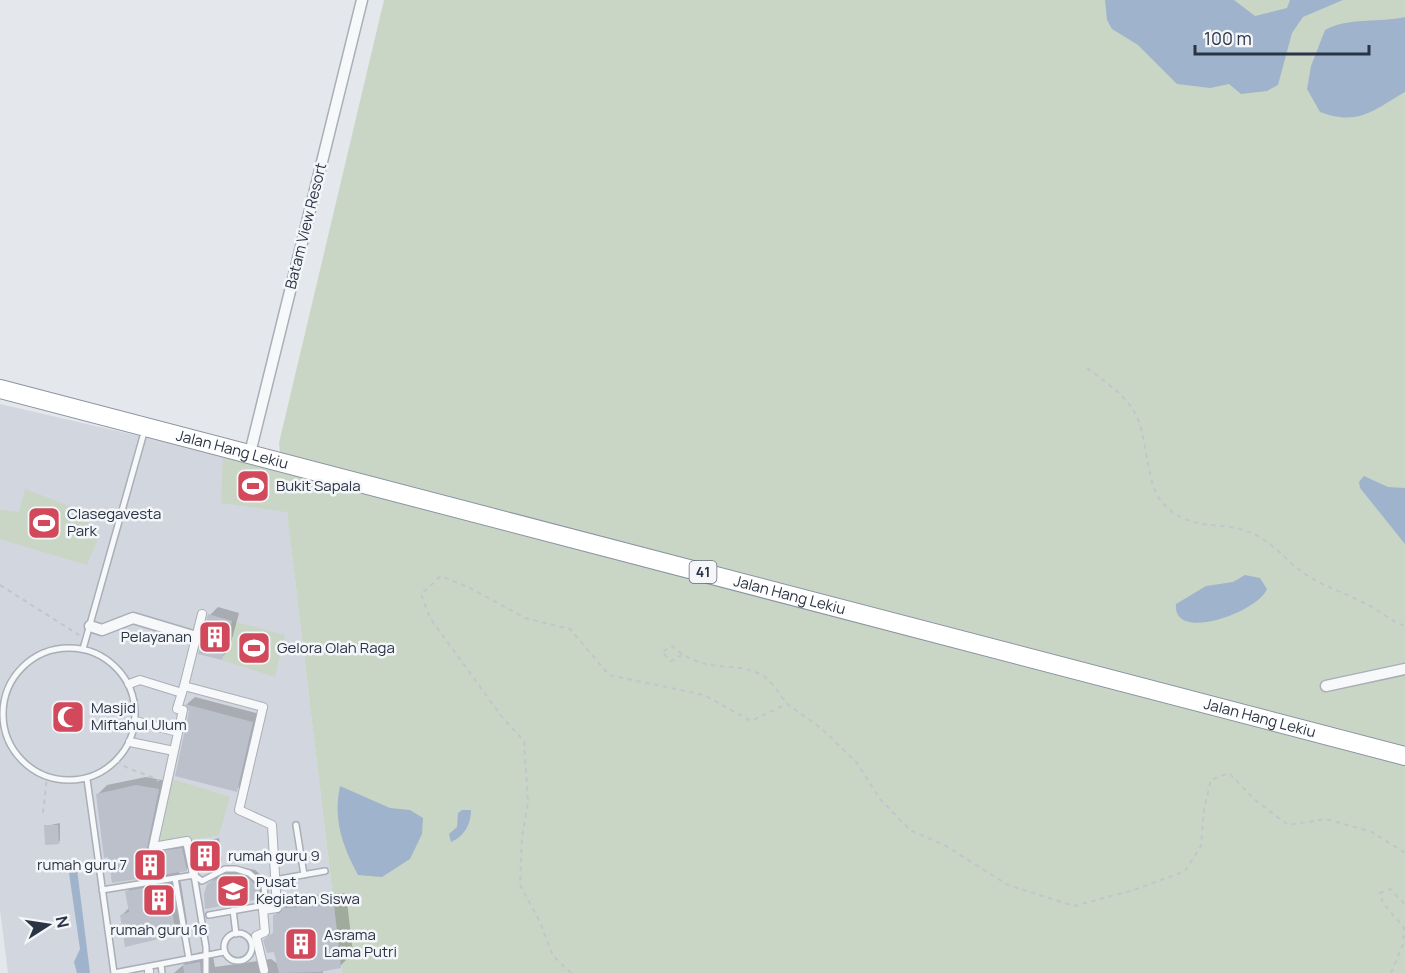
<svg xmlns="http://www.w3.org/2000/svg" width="1405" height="973" viewBox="0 0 1405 973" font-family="Manrope,sans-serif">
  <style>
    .built { fill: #d2d6de }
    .green { fill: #c9d6c5 }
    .water { fill: #9fb4cc }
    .shadow { fill: #0003 }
    .building { fill: #bbc0ca }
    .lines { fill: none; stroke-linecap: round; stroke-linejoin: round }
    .service-casing { stroke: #a9aeb7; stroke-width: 8 }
    .pedestrian-casing { stroke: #a9aeb7; stroke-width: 10 }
    .minor-casing { stroke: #a9aeb7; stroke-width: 13 }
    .trunk-casing { stroke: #8b94a3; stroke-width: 20 }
    .path { stroke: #c2c5cb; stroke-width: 2; stroke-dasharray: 4.5 4.5; stroke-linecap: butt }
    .service { stroke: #f7f8fa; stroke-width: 5 }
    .pedestrian { stroke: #f7f8fa; stroke-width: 8 }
    .minor { stroke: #f7f8fa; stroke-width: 10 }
    .trunk { stroke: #fff; stroke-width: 18 }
    .labels { text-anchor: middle; stroke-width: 5; stroke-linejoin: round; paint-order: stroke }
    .shield { fill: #f4f6f9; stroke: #676e7b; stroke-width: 1.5 }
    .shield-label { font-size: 14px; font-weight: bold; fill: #2b3445 }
    .street-label { font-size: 15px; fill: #2b3445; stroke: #f4f6f9 }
    .poi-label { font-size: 15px; fill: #2b3445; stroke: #f4f6f9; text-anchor: start }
  </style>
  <rect width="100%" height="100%" fill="#e4e7ec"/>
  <!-- built -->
  <path class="built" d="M0 404 282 469 342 973H8L0 910Z"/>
  <!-- green -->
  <path class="green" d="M384 0H1405V973H342L287 512 221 503 223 455 282 468 279 443Z
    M25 489 72 507 100 534 87 565 0 539V510L19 512Z
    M232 621 285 635 275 677 222 660Z
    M172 779 230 797 219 835 155 847Z"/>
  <!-- water -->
  <path class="water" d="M1105 0H1234L1255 16 1287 8 1290 0H1343L1303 17 1292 33 1278 85 1267 91 1241 94 1229 84 1210 88 1177 84 1138 45 1112 29 1107 20Z
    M1405 17V92C1372 111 1359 126 1320 112L1307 89 1311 66 1325 30C1348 17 1379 23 1405 17Z
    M1364 476 1388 487 1405 488V544L1360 488 1359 482Z
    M1245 575 1260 578 1267 589C1257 613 1172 643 1176 604L1206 586 1233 582Z
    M340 786 390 808 410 810 423 818 422 834 410 859 382 877 358 875C342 845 333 820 340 786Z
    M462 810H471C471 824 464 837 451 842L449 834 457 827 458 813Z
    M77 869 90 973H77L74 962 80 949 69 873Z"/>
  <!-- shadow -->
  <path class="shadow" d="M218 607 239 613 229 650 221 658 210 615Z
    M195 697 260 714 244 782 236 790 187 704Z
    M146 777 167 781 154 845 191 840 195 861 186 870 179 871 187 922 175 934 122 915 130 907 127 892 141 877 98 794 107 785Z
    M60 823V841L58 843 46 826Z
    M219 838 222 861 217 866 196 847 201 842Z
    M236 866 255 870 267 880 268 889 260 897 208 885 217 876Z
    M346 893 353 953 340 966 323 969V973H174L197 953 212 950 215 967 271 959 278 964 275 950 265 940 275 931 274 916 297 896Z"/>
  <!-- building -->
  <path class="building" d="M208 614 232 621 222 660 198 654Z
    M185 704 253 722 237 792 175 776 189 711Z
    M136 785 159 789 146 853 182 848 187 871 112 883 108 857 104 858 96 794Z
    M44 825H58L59 844 45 845Z
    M215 842 218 867 200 870 195 846Z
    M226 874 247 877 259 888 260 899 205 909 204 894 207 884Z
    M168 884 176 935 125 947 120 915 129 912 125 891Z
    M334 905 341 968 320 972 279 973 274 952 267 953 263 940 273 933V915L280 913 283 908Z
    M200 962 201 973H184L183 965Z"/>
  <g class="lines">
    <!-- service casing -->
    <g class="service-casing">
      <path id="service" d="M3 714a66 66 0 1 1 132 0a66 66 0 1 1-132 0Z
        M83 649 145 429
        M87 779 114 973
        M296 825 304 875
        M194 875 206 947V973
        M175 878 189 959
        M102 890 194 875 202 881 225 869H236L249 873 264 886 280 879 325 871
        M233 910 236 934
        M209 915 266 905 264 886
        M224 947a14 14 0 1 1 28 0a14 14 0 1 1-28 0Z
        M161 964 162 973
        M114 973 224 952"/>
    </g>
    <!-- pedestrian casing -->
    <g class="pedestrian-casing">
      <path id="pedestrian" d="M202 614 184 686 263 707 239 810 272 825 277 908 263 910 265 932 256 936 264 970
        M129 684 140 680 182 693
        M184 686 177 709 183 710 153 847 187 841 194 875
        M135 721 178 732
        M130 742 174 751
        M149 971V973"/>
    </g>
    <!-- minor casing -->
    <g class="minor-casing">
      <path id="minor" d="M250 453 362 0
        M90 626 102 630 133 618 193 636
        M1326 686 1405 669"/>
    </g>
    <!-- trunk casing -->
    <g class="trunk-casing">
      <g id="trunk">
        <path id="s1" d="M0 389 1405 756"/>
      </g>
    </g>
    <!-- path -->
    <path class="path" d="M1087 368C1104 381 1127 396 1136 415 1148 439 1146 485 1162 502 1192 535 1218 518 1254 534 1275 544 1289 564 1308 576 1326 587 1347 594 1366 604 1380 610 1390 621 1405 626
      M0 585 79 635
      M682 655 671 661 662 652 672 646C705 676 730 659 762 675 771 680 780 695 787 704
      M117 760C126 771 145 772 159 781
      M43 813 47 777
      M571 973 553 956 539 920 520 885 522 837 528 802 524 741 502 717 430 618 421 594 441 576 470 588 525 618 570 629 609 675 704 695 751 721 787 704 821 728 857 763 880 799 910 830 946 846 1008 885 1074 906 1134 890 1185 871 1201 846 1204 809 1211 780 1229 773 1254 799 1288 825 1326 819 1372 832 1405 853
      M1391 973 1403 944 1404 928 1383 903 1380 893 1390 889 1405 904"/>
    <!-- service -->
    <use href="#service" class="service"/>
    <!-- pedestrian -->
    <use href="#pedestrian" class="pedestrian"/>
    <!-- minor -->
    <use href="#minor" class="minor"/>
    <!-- trunk -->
    <use href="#trunk" class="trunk"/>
  </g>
  <!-- icons -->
  <defs>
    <g id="stadium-square" transform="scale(1.725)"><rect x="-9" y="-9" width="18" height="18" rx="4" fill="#d1495b" stroke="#f4f6f9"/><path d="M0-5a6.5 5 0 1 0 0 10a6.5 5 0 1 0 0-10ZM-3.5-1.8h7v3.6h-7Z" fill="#fff"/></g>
    <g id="building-square" transform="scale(1.725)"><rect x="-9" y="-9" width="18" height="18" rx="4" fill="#d1495b" stroke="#f4f6f9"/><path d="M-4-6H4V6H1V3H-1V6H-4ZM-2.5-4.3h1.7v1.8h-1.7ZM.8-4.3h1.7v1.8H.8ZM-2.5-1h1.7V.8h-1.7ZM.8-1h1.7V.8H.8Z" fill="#fff"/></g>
    <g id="mosque-square" transform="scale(1.725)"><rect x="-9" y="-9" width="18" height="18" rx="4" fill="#d1495b" stroke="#f4f6f9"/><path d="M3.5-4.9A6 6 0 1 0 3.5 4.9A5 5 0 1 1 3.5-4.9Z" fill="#fff"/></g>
    <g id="school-square" transform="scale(1.725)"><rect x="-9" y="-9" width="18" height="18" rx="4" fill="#d1495b" stroke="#f4f6f9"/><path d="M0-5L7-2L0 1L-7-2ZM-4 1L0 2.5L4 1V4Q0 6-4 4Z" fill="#fff"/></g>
  </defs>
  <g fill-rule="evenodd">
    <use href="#stadium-square" x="253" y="486"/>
    <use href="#stadium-square" x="44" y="523"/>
    <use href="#building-square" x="215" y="637"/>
    <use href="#stadium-square" x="254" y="648"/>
    <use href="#mosque-square" x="68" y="717"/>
    <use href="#building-square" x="205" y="856"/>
    <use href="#building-square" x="150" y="865"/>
    <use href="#school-square" x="233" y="891"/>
    <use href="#building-square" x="159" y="900"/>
    <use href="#building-square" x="301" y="944"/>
  </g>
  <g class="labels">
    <!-- shield labels -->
    <rect class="shield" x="689.5" y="561" width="27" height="22" rx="4.5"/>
    <g class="shield-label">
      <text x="703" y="577">41</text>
    </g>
    <!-- street labels -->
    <g class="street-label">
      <text transform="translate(306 226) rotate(-76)" y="5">Batam View Resort</text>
      <text dy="5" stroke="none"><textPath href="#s1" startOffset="240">Jalan Hang Lekiu</textPath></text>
      <text dy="5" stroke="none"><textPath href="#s1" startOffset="816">Jalan Hang Lekiu</textPath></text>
      <text dy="5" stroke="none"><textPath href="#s1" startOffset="1302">Jalan Hang Lekiu</textPath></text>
    </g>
    <!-- poi labels -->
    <g class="poi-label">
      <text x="276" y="491">Bukit Sapala</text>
      <text x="67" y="519">Clasegavesta<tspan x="67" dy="17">Park</tspan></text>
      <text x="192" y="642" text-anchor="end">Pelayanan</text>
      <text x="277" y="653">Gelora Olah Raga</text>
      <text x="91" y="713">Masjid<tspan x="91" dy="17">Miftahul Ulum</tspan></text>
      <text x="228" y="861">rumah guru 9</text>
      <text x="127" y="870" text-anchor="end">rumah guru 7</text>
      <text x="256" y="887">Pusat<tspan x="256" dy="17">Kegiatan Siswa</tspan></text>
      <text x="159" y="935" text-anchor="middle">rumah guru 16</text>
      <text x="324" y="940">Asrama<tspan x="324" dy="17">Lama Putri</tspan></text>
    </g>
  </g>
  <!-- north arrow -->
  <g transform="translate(48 925) rotate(78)" stroke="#f4f6f9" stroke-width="4.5" paint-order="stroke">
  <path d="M0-4.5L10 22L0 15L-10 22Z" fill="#2b3445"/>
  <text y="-9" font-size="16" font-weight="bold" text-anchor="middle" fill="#2b3445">N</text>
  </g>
  <!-- scale -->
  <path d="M1195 45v9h174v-9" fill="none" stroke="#2b3445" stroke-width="3"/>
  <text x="1204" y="45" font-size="18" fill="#2b3445" stroke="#f4f6f9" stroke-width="4.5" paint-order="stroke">100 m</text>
</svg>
